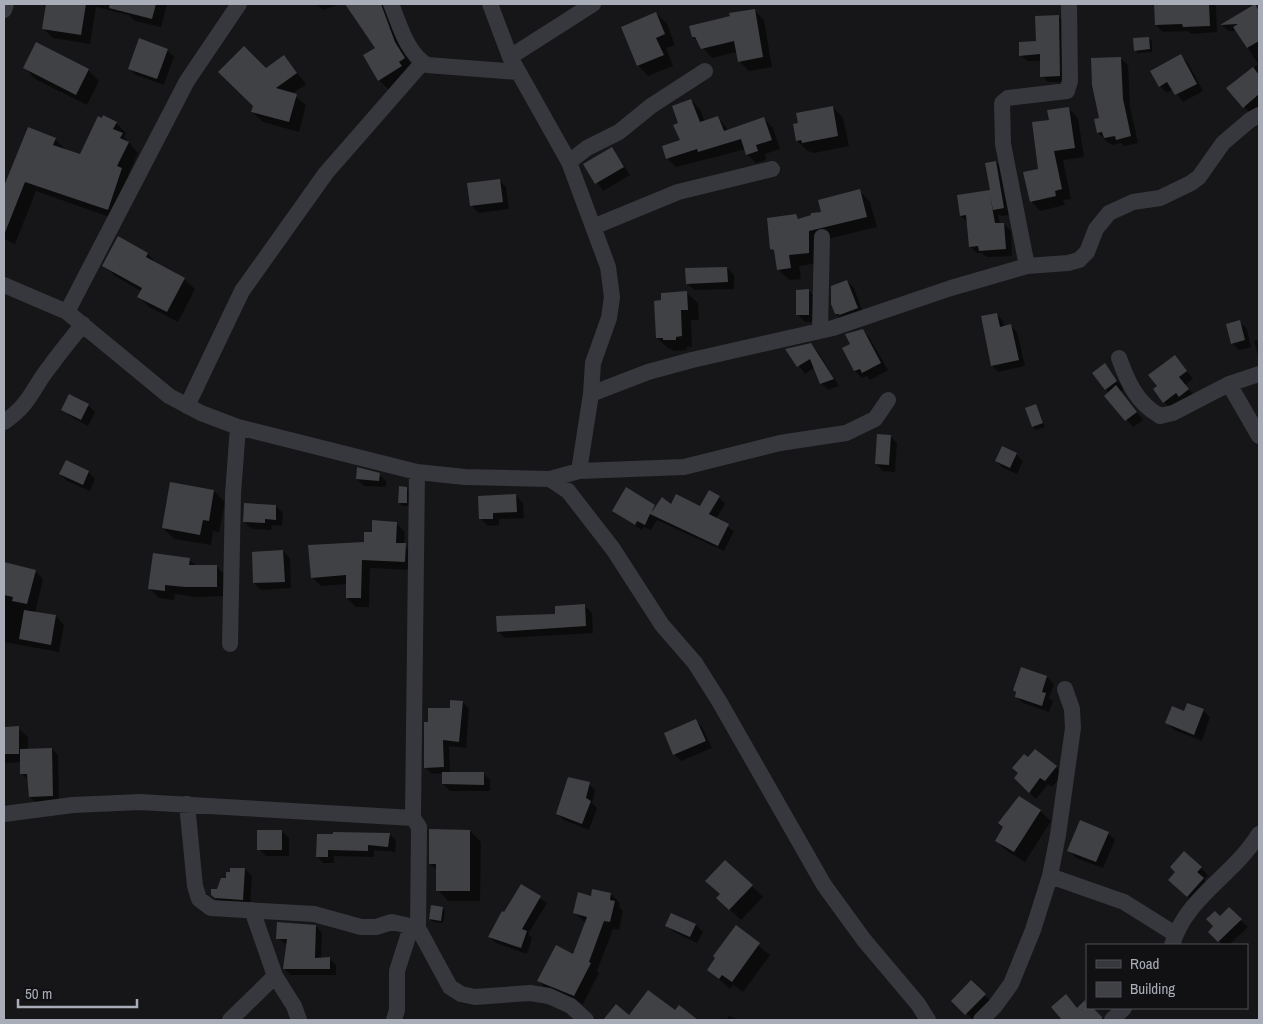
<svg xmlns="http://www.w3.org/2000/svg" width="1263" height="1024" viewBox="0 0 1263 1024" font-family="'Archivo Narrow',sans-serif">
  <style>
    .shadow { fill: #0007 }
    .building { fill: #404145 }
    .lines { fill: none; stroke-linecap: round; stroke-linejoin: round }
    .minor { stroke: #37383d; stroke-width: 16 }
  </style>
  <rect width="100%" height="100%" fill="#161618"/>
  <!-- shadow -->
  <path class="shadow" d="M48 4H167L161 27 135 21 129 15 96 7 90 44 53 38 44 29Z
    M317 4H340L323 10Z
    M346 4H388L405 53 414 69 389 90 379 80 376 48Z
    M1156 4H1214L1216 6 1217 32 1191 34 1188 31 1163 32 1156 25Z
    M1255 5 1259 10V107L1251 114 1228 88 1258 64 1237 31H1228L1222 25Z
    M754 10 764 20 772 67 749 71 739 61 737 52 712 58 693 37Z
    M656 13 667 24 675 45 666 48 673 66 648 76 638 65Z
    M1059 17 1065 23 1066 82H1048L1042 76V61H1027L1021 55 1037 43Z
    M1148 38 1152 41V52L1138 53 1135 50Z
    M167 50 174 57 164 85 136 75 129 68Z
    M284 56 306 84 292 94 306 105 299 132 263 122 252 112 266 70Z
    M1181 56 1188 63 1203 91 1183 102 1173 89 1167 93 1160 86Z
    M1121 58 1128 65 1130 107 1138 143 1124 146 1121 143 1112 145 1105 140 1098 133 1096 120 1101 119Z
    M25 68 88 70 99 81 87 105 35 79Z
    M691 100 700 109 705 122 718 117 728 130 764 119 773 128 780 149 765 154 766 160 756 163 747 154 746 149 676 167 667 158 681 141 680 124Z
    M833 107 843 118 849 146 814 153 808 151 797 141Z
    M1069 109 1078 118 1084 157 1063 160 1071 199 1063 200 1065 205 1040 211 1031 201 1050 121Z
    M116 123 126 133 124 137 138 153 128 175 132 179 118 220 36 191 15 244 4 239V190L29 129 55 139 65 149 80 155Z
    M612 148 630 175 603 191 585 164Z
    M996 162 1003 169 1010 215 1001 216 998 214 1000 224H1004L1011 231 1012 256 987 257 982 253H977L970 246 968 223 961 216 991 191Z
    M499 180 506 187 509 209 479 213 472 206Z
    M860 191 870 202 877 227 819 241V263L799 266 801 279 789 280 778 269 776 253 772 249 796 216 800 220 822 213Z
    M148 254 158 265 184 279 195 289 178 322 149 307 139 297 141 291 115 276 104 265Z
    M727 268 734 275V289L694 290 687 283Z
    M847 281 854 288 864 315 843 321 836 314Z
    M809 291 816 298V322H805L798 315Z
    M687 293 698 303 699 320H691L692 347H687V350L675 351 668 348 657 338Z
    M997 314 1003 321 1004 327 1011 326 1017 332 1025 366 998 372 992 365Z
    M1240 322 1247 329 1251 347 1239 350 1232 343Z
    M862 330 869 337 888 370 870 380 867 376 862 378 855 371 843 349 852 344Z
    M1259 340V360L1254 341Z
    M810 345 818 352 839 386 828 390 821 383 815 367 805 374 787 350Z
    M1175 356 1193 379 1185 385 1195 397 1171 409 1164 402 1158 387Z
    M1105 365 1124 389 1120 392 1143 420 1133 427 1106 396 1109 393 1094 373Z
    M88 405 95 412 88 426 70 416 63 409Z
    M1036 406 1045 427 1036 430 1033 427Z
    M890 436 897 443 895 472 883 471 876 464Z
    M1016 454 1023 461 1017 474 1003 468 996 461Z
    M88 472 95 479 90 491 67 481 60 474Z
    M379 474 386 481V487L364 486 357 479Z
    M406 488 409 491V506H402L399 502Z
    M214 491 225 502 219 532 213 531 211 545 174 539 163 528Z
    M516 496 523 503 524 518 499 519V525L488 526 481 519Z
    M719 497 725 504 716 519 734 531 724 551 657 520 651 530 644 527 642 530 613 511 654 506 656 508H700Z
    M276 506 283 513 282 526 272 525 271 530 252 529 244 522Z
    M396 523 405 532 404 545 414 553 413 570 370 568 369 607H356L347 598V584L321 586 312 577 365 544 373 533Z
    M283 551 290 558 291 588 261 590 254 583Z
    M189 559 196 566 217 567 227 577 226 596 196 597 175 594 174 600 159 598 149 588Z
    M4 563 35 571 43 579 35 613 56 616 64 625 59 652 4 642Z
    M585 606 592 613 593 633 505 638 498 631Z
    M1022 669 1047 677 1054 684 1049 698 1053 701 1049 712 1023 703 1016 696Z
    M463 702 469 709 466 748 449 746 450 773H483L490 780V791H450L443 784V773L432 774 425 767 429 723Z
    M1203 710 1210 717 1202 741 1174 730 1167 723 1185 713Z
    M695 720 702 727 712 748 681 761 674 754Z
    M4 728H18L28 737V750L52 749 58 755 59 802 36 803 30 797 28 780 22 774 21 762 4 763Z
    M1028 759 1056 767 1063 774 1052 787 1048 784 1036 799 1015 778Z
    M589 784 595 790 592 803 597 808 589 830 564 820 558 814Z
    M1040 811 1051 821 1025 862 1007 851 996 840Z
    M282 831 289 838V856H266L259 849Z
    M470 831 481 842 480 901H448L438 890V871L430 864Z
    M1108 833 1115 840 1103 868 1076 858 1069 851Z
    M389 834 396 840 395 852 374 850V857L334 856V863H323L317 856 318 835Z
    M1201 868 1208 875 1204 880 1210 886 1195 903 1176 887 1177 872Z
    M231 869H245L252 876 250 906 219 902 212 895 227 879Z
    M521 886 547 903 528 934 532 938 527 954 496 943 490 937Z
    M752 886 763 897 741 920 729 909Z
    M611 894 620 903 619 907 623 911 619 930 613 929 597 971 599 973 583 1004 547 990 539 981 574 956 586 923 575 913Z
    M442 908 445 911 443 923 433 922 430 919Z
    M1229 909 1248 927 1229 945H1223L1209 932Z
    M672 914 696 925 703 932 697 943 674 932 667 925Z
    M316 926 322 933 321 959 329 958 336 965V975H291L284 969 287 945 277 938Z
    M736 927 770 955 743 992 733 985 730 989 708 970Z
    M971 982 992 1002 974 1020 952 1001Z
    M1085 1001 1087 1008H1092L1104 1020H1064L1053 1007 1077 1009Z
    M679 1007 694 1020H610L607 1017H630L675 1012Z
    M729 1016 738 1020H726Z"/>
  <!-- building -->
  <path class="building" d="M46 4H86L81 35 42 29Z
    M110 4H156L152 19 109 8Z
    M345 4H381L395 42 405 58 399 62 402 66 378 81 363 55 375 48Z
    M1154 4H1209L1210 26 1183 27 1182 24 1155 25Z
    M1255 4 1259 11V41L1247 48 1233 27 1238 24 1220 25Z
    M755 9 763 57 738 62 734 41 701 49 695 37H692L689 26 730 16 729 13Z
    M656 12 665 34 656 38 664 55 637 66 621 27Z
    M1059 15 1060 76 1040 77V54L1019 56V42L1036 41 1035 16Z
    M1149 37 1150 49 1134 51 1133 38Z
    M139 38 168 49 157 79 128 69Z
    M36 42 89 69 76 95 23 68Z
    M244 46 266 68 284 55 297 73 276 88 297 94 289 122 251 112 253 106 218 72Z
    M1181 54 1197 84 1175 95 1167 82 1159 87 1150 71Z
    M1121 57 1123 99 1131 136 1116 140 1115 136 1104 138 1102 132 1097 133 1094 119 1099 118 1092 85 1091 58Z
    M1253 67 1259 75V94L1243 108 1226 88Z
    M691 99 700 122 718 116 724 131 764 117 772 140 756 145 758 151 746 155 741 139 698 152 697 149 666 159 662 146 680 140 673 125 678 123 672 106Z
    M833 106 838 136 802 143 801 140 796 141 793 124 798 123 796 113Z
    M1069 107 1075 148 1054 151 1062 189 1055 191 1056 196 1030 202 1023 172 1038 169 1032 122 1049 120 1047 110Z
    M103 115 117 122 113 129 123 133 120 138 129 142 117 166 122 168 108 210 25 182 4 235V186L28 127 56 138 53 145 80 154 98 116 102 118Z
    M612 147 624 167 595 184 583 164Z
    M996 161 1004 208 993 210 990 195 995 223H1004L1006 249 979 251 978 246 969 247 966 215 960 216 957 195 990 190 985 163Z
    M500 179 503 202 470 206 467 183Z
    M860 189 867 217 809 231V253L789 255 791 268 777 270 774 250 770 249 767 218 796 214 798 219 811 215V213L821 212 818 200Z
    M118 236 148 253 146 257 185 278 167 312 137 297 142 288 102 266Z
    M727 267 728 282 686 284 685 268Z
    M847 280 858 308 837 316 840 314H835L831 304V286Z
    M809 289V315H796V290Z
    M687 291 688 310H681L682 336 676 337V340H663V338H656L654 301 661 300V293Z
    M997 313 1000 327 1011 324 1019 360 991 366 981 316Z
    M1240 320 1245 340 1231 344 1226 324Z
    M863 329 881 363 862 373 860 369 854 371 842 348 850 344 845 334Z
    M811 343 818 354 834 379 820 384 810 359 797 367 785 349Z
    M1175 355 1187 371 1179 377 1189 389 1179 397 1176 393 1163 403 1153 389 1157 386 1148 375Z
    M1105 363 1117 381 1105 390 1092 373Z
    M1116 385 1137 412 1125 421 1104 396Z
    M69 394 89 404 81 420 61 410Z
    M1036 404 1043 423 1032 427 1025 408Z
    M877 434 891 435 889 465 875 464Z
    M1002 446 1017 453 1010 468 995 461Z
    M66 460 89 471 83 485 59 474Z
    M357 467 380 473 379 481 356 479Z
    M170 482 214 490 209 521 203 520 200 535 162 528Z
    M399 486 407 487V503H398Z
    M626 487 655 505 651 513 662 497 671 504 676 494 700 506 709 490 720 496 709 514 729 524 718 546 650 514 645 525 637 521 635 525 612 511Z
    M516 494 517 512 493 513V519H479L478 496Z
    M244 503 276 505V520L265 519V523L243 522Z
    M372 520 397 522 396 543H406L405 562 362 560 361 598H346V575L311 578 308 545 364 542V532H372Z
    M283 550 285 582 253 583 252 552Z
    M153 553 190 558 189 565H217V587H185L165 585V591L148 589Z
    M4 562 36 570 27 604 12 601 13 597 4 595Z
    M585 604 586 626 497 632 496 616 555 614V606Z
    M24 610 56 615 51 645 19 639Z
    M1021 667 1047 676 1042 692 1046 693 1042 706 1015 697 1016 692 1013 690Z
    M450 700 463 701 459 742 443 740 444 767 424 768V722H428V708H450Z
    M1187 703 1204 709 1194 735 1165 723 1172 706 1184 711Z
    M696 719 706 741 673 755 664 733Z
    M19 726V754H4V727Z
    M52 748 53 796 29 797 27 774H20V749Z
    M1035 749 1057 766 1045 781 1040 778 1029 793 1014 778 1018 773 1012 768 1024 754 1028 757Z
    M442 772H484V785L442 784Z
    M568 777 590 782 586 798 591 801 582 824 556 814Z
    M1019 796 1041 810 1014 852 995 841 1003 827 998 823Z
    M1080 820 1109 832 1096 862 1067 851Z
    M429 829 470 830V891H436V864H429Z
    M257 830H282V850H257Z
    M333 832 390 833 388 847 368 845V851L328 850V857H316L317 834H333Z
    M1184 851 1202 867 1197 872 1204 878 1187 897 1168 880 1175 872 1170 867Z
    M725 860 753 885 729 910 716 898 720 894 705 881Z
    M230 868H245L243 900 215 898 211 895V889H217L221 878H226V872H230Z
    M521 884 541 896 522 929 527 931 521 948 488 937 502 911 504 912Z
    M592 889 611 893 610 900 615 901 610 922 604 921 589 962 591 963 574 996 537 981 556 945 573 954 587 917 573 913 578 892 591 896Z
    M431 905 443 907 441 921 429 919Z
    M1229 907 1242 919 1218 942 1208 932 1213 926 1206 919 1215 911 1220 916Z
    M671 913 696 924 690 937 665 926Z
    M277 922 316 925 315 958 330 957V969H283L287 939H276Z
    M736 925 760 943 732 982 722 975 719 979 707 970 715 958 713 956Z
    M971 980 986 994 965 1015 951 1001Z
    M648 990 675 1010 679 1005 698 1020H603L616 1004 629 1015Z
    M1066 994 1077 1008 1085 1000 1087 1008H1093L1102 1017V1020H1062L1051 1007Z"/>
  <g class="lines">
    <!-- minor -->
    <path class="minor" d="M391 4C400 25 406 52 427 65L518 72
      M490 4 510 57 569 162 608 267 612 297 609 318 593 363 591 394 579 471
      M4 10 6 4
      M510 57 593 4
      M569 162 587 148 619 132 651 106 705 71
      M593 227 678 192 772 169
      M1027 266 1003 144 1002 103 1008 98 1067 91 1070 81 1069 4
      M4 285 67 312 169 396 201 413 238 427 417 472 465 477 550 479 568 491 613 549 662 625 695 663 719 701 824 885 864 940 918 1004 928 1020
      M67 312 187 81 239 4
      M820 330 822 237
      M1119 358C1128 383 1137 403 1160 416L1173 413 1229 384 1259 374
      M1229 384 1259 436
      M591 394 648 372 692 360 833 328 951 288 1027 266 1068 263 1079 260 1087 252 1096 229 1109 213 1133 202 1160 198 1191 183 1199 177 1223 143 1250 120 1259 115
      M187 406 242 291 326 173 423 62
      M4 422C31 404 32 388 51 365 61 351 72 338 83 324
      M550 479 579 471 684 467 780 443 846 433 875 419 888 400
      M230 644 233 494 238 427
      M187 804 195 886 199 899 211 908 314 914 361 927H376L392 922 418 928
      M4 814 73 805 140 802 413 818 419 827 418 928 450 987 461 994 475 997 530 993 549 996 571 1006 586 1020
      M413 818 417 472
      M1050 876 1124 902 1175 934
      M252 910 275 976 294 1006 299 1020
      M1172 945C1186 897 1234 875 1259 834
      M230 1020 275 976
      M394 1020 397 1010V971L411 927
      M981 1020 995 1006 1011 984 1033 930 1050 876 1058 835 1073 728 1072 709 1065 689
      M1112 1020 1124 1008"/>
  </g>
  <!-- border -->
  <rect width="1263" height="1024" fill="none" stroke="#a8adb8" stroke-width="10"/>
  <!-- legend -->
  <rect x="1086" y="944" width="162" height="65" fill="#111113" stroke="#4d4f55"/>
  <rect x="1096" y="960" width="25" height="8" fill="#37383d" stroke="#4d4f55"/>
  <text x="1130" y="969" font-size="15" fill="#a8adb8">Road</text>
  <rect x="1096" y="982" width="25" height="15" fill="#404145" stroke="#4d4f55"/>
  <text x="1130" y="994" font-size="15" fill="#a8adb8">Building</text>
  <!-- scale -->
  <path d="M18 999v8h119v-8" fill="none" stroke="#a8adb8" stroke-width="2.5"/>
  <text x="25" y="999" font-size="15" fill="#a8adb8" stroke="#111113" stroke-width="4" paint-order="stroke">50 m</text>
</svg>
